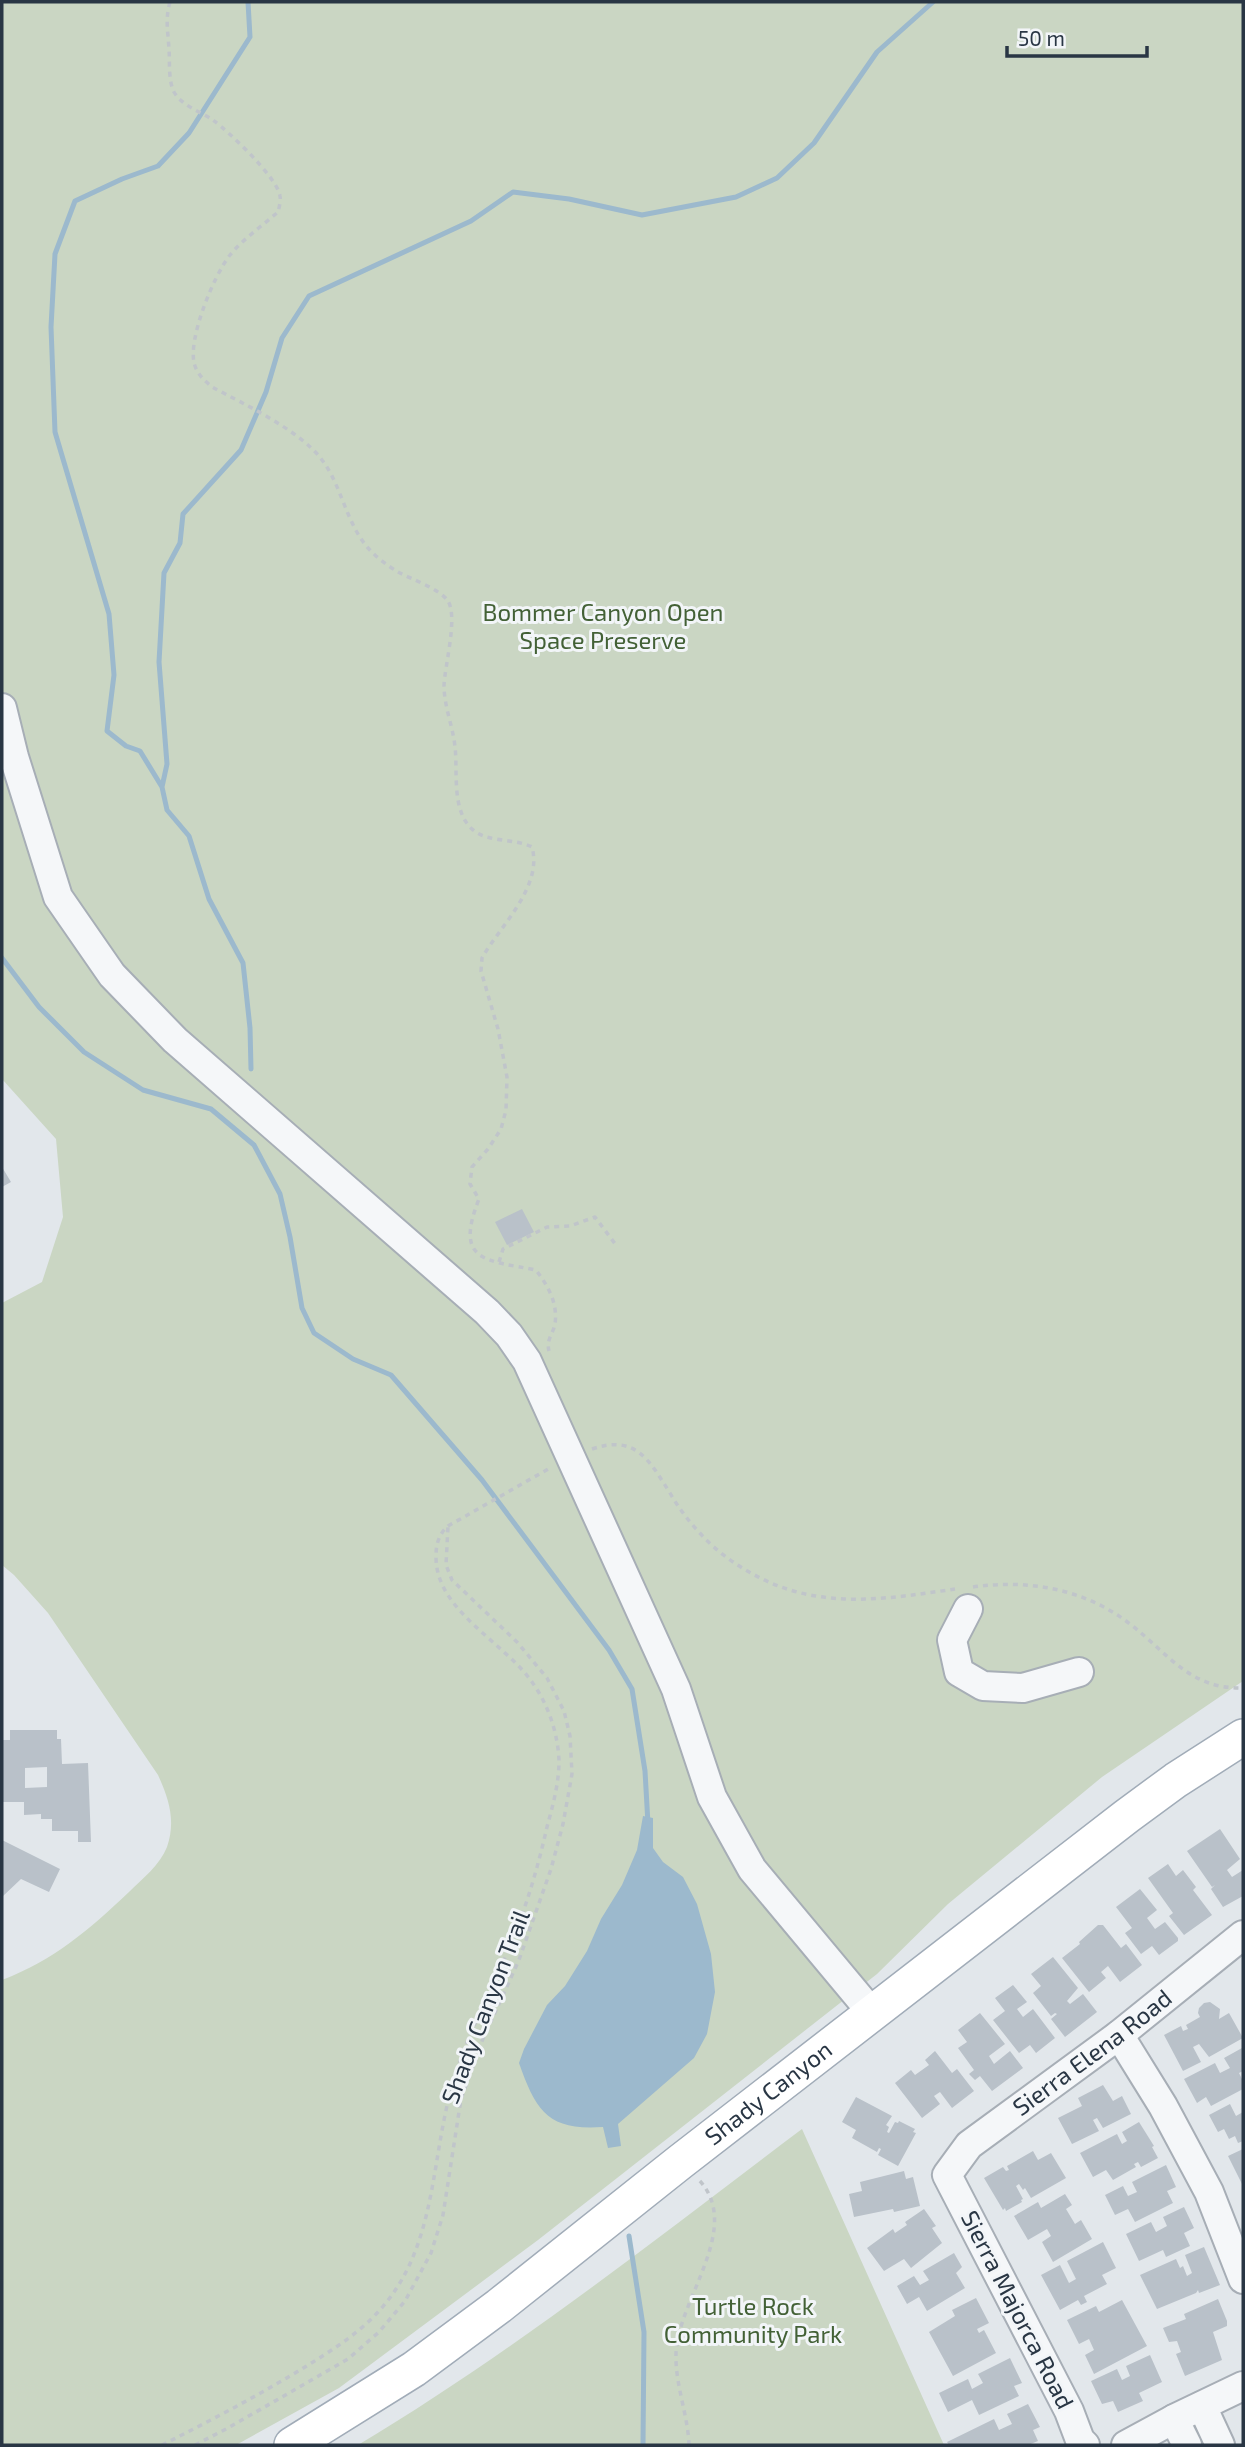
<svg xmlns="http://www.w3.org/2000/svg" width="1245" height="2447" viewBox="0 0 1245 2447" font-family="'Exo 2',sans-serif">
  <style>
    .green { fill: #cad6c3 }
    .water { fill: #9cb9cd }
    .lines { fill: none; stroke-linecap: round; stroke-linejoin: round }
    .stream { stroke: #9cb9cd; stroke-width: 5 }
    .building { fill: #b9c1c9; fill-rule: evenodd }
    .minor-casing { stroke: #a7aeb6; stroke-width: 32 }
    .major-casing { stroke: #a1acb8; stroke-width: 38 }
    .path { stroke: #c0c5ca; stroke-width: 3.5; stroke-dasharray: 5 5; stroke-linecap: butt }
    .minor { stroke: #f5f7f9; stroke-width: 28 }
    .major { stroke: #fff; stroke-width: 35 }
    .labels { text-anchor: middle; stroke-width: 6; stroke-linejoin: round; paint-order: stroke }
    .park-label { font-size: 24px; fill: #436136; stroke: #f2f5f8 }
    .street-label { font-size: 24px; fill: #293644; stroke: #f2f5f8 }
  </style>
  <rect width="100%" height="100%" fill="#e2e7eb"/>
  <!-- green -->
  <path class="green" d="M2 2H1243V1681L1102 1777 948 1904 877 1974 538 2240 339 2388 236 2445H2V1980C54 1960 89 1930 129 1892 142 1879 160 1865 167 1847 176 1821 169 1799 158 1775L48 1613 14 1575 2 1565V1303L42 1282 63 1217 56 1139 2 1079Z
    M802 2129 944 2445H358C514 2352 657 2238 802 2129Z"/>
  <!-- water -->
  <path class="water" d="M643 1816 653 1818V1848L663 1862 683 1877 697 1904 711 1954 715 1992 707 2034 694 2058 618 2124 621 2146 608 2148 603 2127C548 2131 536 2111 519 2063L524 2049 547 2005 565 1986 587 1951 601 1919 622 1885 637 1850Z"/>
  <g class="lines">
    <!-- stream -->
    <path class="stream" d="M162 787 140 751 126 746 107 731 114 675 109 614 55 432 51 327 55 254 75 201 122 179 158 166 189 133 250 37 248 2
      M2 958 39 1007 84 1052 143 1090 211 1109 254 1145 280 1194 290 1237 302 1308 314 1333 353 1359 391 1375 482 1480 609 1650 632 1689 645 1771 648 1824
      M251 1069 250 1028 243 963 209 899 189 836 167 810 162 787 167 764 159 662 164 573 180 543 183 514 241 450 266 392 282 338 309 296 471 221 513 192 569 199 642 215 736 197 777 178 814 143 877 52 933 2
      M629 2236 644 2332 643 2445"/>
  </g>
  <!-- building -->
  <path class="building" d="M2 1167 11 1182 2 1187Z
    M522 1209 534 1232 507 1245 495 1222Z
    M10 1730H57V1739H61L62 1764 88 1763 91 1842H78V1831H52V1819H41V1814L24 1815V1802H2V1740H10ZM47 1767V1787L25 1788V1768Z
    M1220 1829 1240 1859 1227 1870 1232 1877 1243 1870V1896L1223 1907 1211 1889 1215 1885 1212 1887 1187 1851Z
    M2 1840 60 1869 49 1892 21 1879 2 1897Z
    M1168 1864 1176 1876 1183 1870 1196 1887 1193 1890 1212 1915 1184 1935 1169 1916 1173 1913 1148 1878Z
    M1140 1889 1157 1910 1147 1918 1155 1929 1165 1922 1178 1938V1941L1159 1955 1152 1946 1141 1954 1125 1933 1132 1928 1116 1907Z
    M1098 1925H1103L1121 1948 1126 1944 1142 1965 1120 1982 1108 1966 1101 1972 1106 1978 1089 1992 1062 1958 1080 1944 1079 1942Z
    M1053 1957 1078 1988 1067 2001 1070 2004 1083 1994 1097 2012 1065 2037 1051 2019 1057 2014 1055 2013 1051 2016 1033 1993 1041 1986 1031 1974Z
    M1013 1985 1027 2002 1017 2009 1023 2017 1033 2009 1055 2038 1036 2053 1030 2045 1019 2053 993 2020 1005 2011 995 1998Z
    M1210 2002 1220 2009 1219 2019 1229 2013 1243 2038 1209 2057 1199 2044 1193 2047 1201 2062 1183 2071 1164 2035 1181 2026 1183 2031 1188 2029 1186 2025 1200 2017 1198 2013 1199 2008 1204 2003Z
    M980 2013 1005 2044 989 2056 994 2064 1010 2051 1023 2068 992 2091 980 2076 975 2080 969 2074 974 2070 958 2048 967 2042 958 2030Z
    M1242 2048 1243 2071 1239 2073 1243 2081V2089L1211 2106 1206 2097 1197 2103 1184 2079 1215 2063 1220 2073 1230 2068 1224 2058Z
    M935 2051 952 2073 957 2069 974 2091 952 2108 940 2092 934 2096 940 2104 922 2118 895 2083 911 2070 915 2075 929 2065 925 2060Z
    M1103 2085 1113 2101 1122 2096 1131 2114 1103 2128 1097 2118 1093 2120 1099 2131 1072 2144 1058 2118 1082 2106 1078 2098Z
    M856 2097 892 2116 886 2125 889 2127 887 2132 889 2133 895 2122 898 2123 899 2121 915 2129 913 2132 916 2133 898 2166 878 2155 881 2149 879 2148 877 2152 852 2138 856 2130 842 2122Z
    M1230 2104 1236 2116 1243 2112V2141L1238 2143 1235 2136 1229 2139 1224 2129 1218 2132 1209 2115Z
    M1139 2122 1154 2146 1152 2147 1158 2158 1141 2167 1138 2162 1134 2164 1136 2167 1113 2180 1106 2170 1093 2177 1080 2153 1117 2134 1122 2144 1127 2141 1122 2132Z
    M1243 2149V2186L1228 2156Z
    M1033 2151 1038 2160 1051 2153 1066 2178 1031 2198 1025 2188 1023 2190 1019 2184 1016 2186 1023 2199 1021 2200 1022 2202 1006 2211 1005 2208 1003 2210 984 2178 1003 2167 1006 2171 1009 2170 1007 2166Z
    M1166 2165 1176 2187 1167 2191 1173 2203 1135 2222 1128 2209 1115 2215 1105 2195 1123 2186 1128 2196 1137 2192 1132 2182Z
    M904 2171 906 2179 913 2177 920 2206 894 2212 893 2209 854 2217 849 2194 862 2191 860 2182Z
    M1065 2194 1072 2205 1066 2209 1075 2224 1081 2220 1092 2239 1053 2262 1042 2242 1051 2236 1047 2229 1028 2240 1014 2216 1038 2202 1041 2208Z
    M1184 2207 1194 2228 1184 2233 1190 2246 1166 2257 1163 2250 1139 2261 1126 2234 1151 2222 1156 2232 1167 2226 1163 2217Z
    M924 2209 936 2226 932 2228 942 2243 911 2268 904 2259 884 2271 867 2248 893 2229 895 2233 907 2225 905 2222Z
    M1103 2242 1116 2268 1102 2275 1107 2284 1084 2296 1087 2302 1081 2305 1078 2300 1060 2310 1041 2275 1060 2265 1069 2283 1076 2279 1067 2261Z
    M1204 2247 1220 2285 1199 2293 1198 2290 1196 2293 1157 2309 1140 2275 1176 2259 1180 2268 1183 2266 1187 2276 1192 2273 1185 2255Z
    M954 2253 962 2267 956 2273 965 2288 927 2311 919 2297 907 2304 897 2286 914 2276 920 2285 929 2280 923 2271Z
    M976 2298 989 2323 977 2329 979 2333 984 2330 996 2353 953 2376 929 2332 955 2316 952 2310Z
    M1218 2299 1227 2321V2326L1213 2332 1222 2360 1185 2376 1176 2354 1181 2352 1177 2341 1169 2342 1163 2328 1186 2319 1184 2314Z
    M1122 2300 1147 2346 1094 2374 1085 2355 1094 2350 1089 2339 1079 2344 1067 2320 1096 2306 1099 2312Z
    M1150 2355 1162 2382 1139 2393 1143 2401 1118 2412 1113 2401 1102 2404 1091 2381 1117 2369 1122 2380 1130 2376 1126 2366Z
    M1010 2358 1022 2383 1014 2386 1019 2396 979 2415 972 2400 948 2412 939 2393 968 2379 972 2389 983 2383 978 2374Z
    M1028 2404 1040 2427 1033 2430 1038 2441 1028 2445H949L947 2442 994 2419 999 2430 1012 2424 1007 2414Z"/>
  <g class="lines">
    <!-- minor casing -->
    <g class="minor-casing">
      <g id="minor">
        <path d="M2 708 14 757 58 897 112 975 175 1040 487 1312 509 1335 527 1361 676 1689 712 1797 752 1869 873 2014"/>
        <path d="M968 1609 952 1640 959 1672 983 1686 1023 1688 1079 1672"/>
        <path d="M1119 2035 1163 2106 1209 2192 1243 2279"/>
        <path d="M1202 2406 1220 2445"/>
        <path d="M1174 2419 1187 2445"/>
        <path id="s1" d="M1085 2445 1080 2440 1069 2411 947 2175 969 2145 1119 2035 1243 1935"/>
        <path d="M1126 2445 1174 2419 1243 2386"/>
      </g>
    </g>
    <!-- major casing -->
    <g class="major-casing">
      <g id="major">
        <path id="s2" d="M292 2445 414 2369 499 2306 680 2162 1127 1816 1176 1780 1243 1737"/>
      </g>
    </g>
    <!-- path -->
    <path class="path" d="M170 2C165 19 168 32 169 49 170 62 168 80 174 92 182 106 201 112 213 120 229 132 277 177 280 196 281 201 279 208 278 212 262 226 243 239 230 255 214 275 186 342 195 366 198 375 205 381 212 387 244 404 301 431 322 460 342 486 346 524 369 549 376 557 388 566 398 572 411 579 440 589 448 601 458 617 445 665 444 685 444 707 453 726 455 747 458 771 451 810 472 829 487 843 514 838 532 847 543 887 500 926 482 958L481 971 498 1029 507 1077 506 1110 501 1129 488 1149 472 1167 470 1184 479 1199C454 1262 485 1260 536 1270 548 1286 558 1303 555 1324 553 1334 546 1340 549 1351
      M499 1262 503 1249 547 1227 570 1226 595 1217 616 1245
      M592 1449C636 1434 649 1460 670 1493 678 1507 687 1519 698 1531 718 1554 744 1571 771 1583 832 1609 892 1598 955 1589
      M973 1587C1029 1579 1085 1589 1130 1624 1169 1654 1189 1689 1243 1688
      M162 2445C210 2421 259 2395 305 2367 334 2349 363 2331 385 2304 440 2237 430 2148 457 2070 471 2027 493 1987 510 1946 526 1908 538 1867 547 1827 553 1805 559 1783 559 1761 558 1733 548 1704 532 1682 503 1641 435 1610 436 1556 436 1544 439 1534 448 1526L550 1468
      M195 2445 228 2428 348 2359 379 2332 405 2301 431 2253 443 2215 461 2099 482 2041 519 1960 551 1869 563 1824 572 1774 570 1736 564 1711 547 1678 517 1642 452 1580 446 1565 448 1526
      M689 2445C688 2415 675 2384 676 2354 677 2300 745 2227 698 2179"/>
    <!-- minor -->
    <use href="#minor" class="minor"/>
    <!-- major -->
    <use href="#major" class="major"/>
  </g>
  <g class="labels">
    <!-- park labels -->
    <g class="park-label">
      <text x="603" y="621">Bommer Canyon Open<tspan x="603" dy="28">Space Preserve</tspan></text>
      <text x="753" y="2315">Turtle Rock<tspan x="753" dy="28">Community Park</tspan></text>
    </g>
    <!-- street labels -->
    <g class="street-label">
      <text transform="translate(486 2007) rotate(-69)" y="8">Shady Canyon Trail</text>
      <text dy="8" stroke="none"><textPath href="#s1" startOffset="495">Sierra Elena Road</textPath></text>
      <text dy="8" stroke="none"><textPath href="#s2" startOffset="593">Shady Canyon</textPath></text>
      <text transform="translate(1017 2310) rotate(63)" y="8">Sierra Majorca Road</text>
    </g>
  </g>
  <!-- border -->
  <rect width="1245" height="2447" fill="none" stroke="#293644" stroke-width="7"/>
  <!-- scale -->
  <path d="M1007 46v10h140v-10" fill="none" stroke="#293644" stroke-width="3.5"/>
  <text x="1018" y="46" font-size="21" fill="#293644" stroke="#f2f5f8" stroke-width="5" paint-order="stroke">50 m</text>
</svg>
